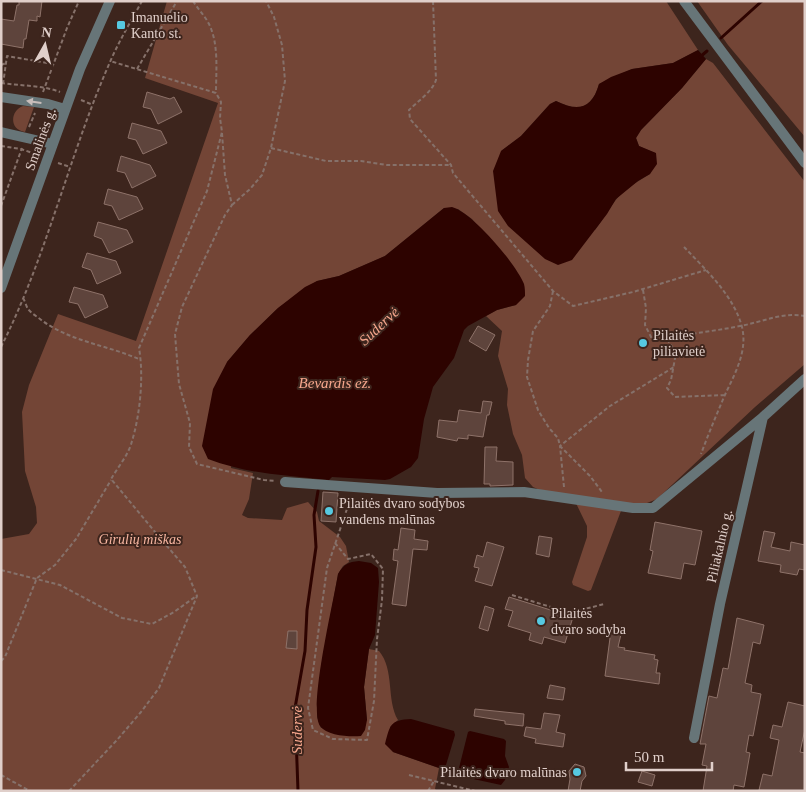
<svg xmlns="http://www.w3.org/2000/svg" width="806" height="792" viewBox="0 0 806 792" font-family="'Times New Roman',serif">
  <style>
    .green { fill: #734536 }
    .water { fill: #2d0300 }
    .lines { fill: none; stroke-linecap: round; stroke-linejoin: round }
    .stream { stroke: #2d0300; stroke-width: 3 }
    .building { fill: #5e443c; stroke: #8e7269 }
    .path { stroke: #86716a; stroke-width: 2; stroke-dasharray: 4 2.5; stroke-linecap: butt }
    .minor { stroke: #677578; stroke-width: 10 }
    .oneway { fill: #c8bdba }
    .poi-dot { fill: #56c9e1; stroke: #3d251d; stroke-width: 2 }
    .labels { text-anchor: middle; stroke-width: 4; stroke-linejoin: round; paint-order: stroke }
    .poi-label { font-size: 14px; fill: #e0cfca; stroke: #3d251d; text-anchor: start }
    .street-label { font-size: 14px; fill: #e0cfca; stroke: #3d251d }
    .park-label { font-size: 14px; font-style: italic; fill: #f6b5a0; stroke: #3d251d }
    .water-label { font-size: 15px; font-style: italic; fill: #f7a78d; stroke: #3d251d }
  </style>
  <rect width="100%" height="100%" fill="#3d251d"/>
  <!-- green -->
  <path class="green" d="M167 1H666L698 50 673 63 632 69 599 84C592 109 578 112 556 101L550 104 521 136 501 151 595 230C602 221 608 210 615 201 623 190 638 181 650 174L655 153 639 146 636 138 641 130 682 88 706 59 713 63 805 182V364L755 407 657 499 647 503H624L591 590 588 591 573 585 572 582 587 537V526L572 495 540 490 533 487 525 478 522 455 513 434 507 405 508 389 498 356 502 331 486 316 497 310 516 305 504 256 472 219 458 209 444 208 385 256 339 276 317 281 278 308 250 335 227 362 231 468 253 473 249 499 242 515 248 518 282 520 287 508 308 502 317 512 319 521 340 537 346 546 349 562 343 566 338 574 321 667 317 717 321 728 367 720 364 687 369 649 379 651C395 670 386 700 398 720L390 727 393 752 439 768 435 789 437 791H1V539L29 534 37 523 36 507 25 471 22 412 29 385 58 314 136 341 218 103 145 78Z
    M697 1H805V137L728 45Z
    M23 106 34 107 25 132C8 129 11 110 23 106Z"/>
  <!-- water -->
  <path class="water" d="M698 50 706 59 682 88 641 130 636 138 639 146 656 153 657 164 650 174 638 181 616 199 607 214 572 260 558 265 545 259 508 226 498 211 493 171 501 151 521 136 550 104 556 101C578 112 592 109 599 84L611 77 632 69 673 63Z
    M452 207C473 213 516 264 524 284 525 288 525 292 525 296L516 305 497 310 468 326 464 330 454 358 433 387 424 419 418 458 411 467 390 479 385 480 332 477 329 480 319 479C280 475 245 473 208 459L202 446 213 389 227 362 250 335 278 308 305 287 317 281 339 276 385 256 444 208Z
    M359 561 371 563 378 568 379 582 375 635 369 649 364 687 367 720 365 730 361 736C350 737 327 736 320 726 308 708 334 600 338 574 344 564 348 562 359 561Z
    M411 719 454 731 455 735 446 765 439 768 393 752 385 744C390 725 390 720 411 719Z
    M470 731 504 739 506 741 505 756 509 767 505 780 501 785 464 777 460 774 459 768 468 732Z"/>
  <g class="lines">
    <!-- stream -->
    <path class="stream" d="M721 38 762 1
      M700 57 707 51
      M298 791 295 708 305 651 307 610 316 547 314 515 318 491"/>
  </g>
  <!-- building -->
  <path class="building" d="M19 1H42L40 17 37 16V21L29 20 26 39H24L23 48 1 44V19L14 21 17 5H19Z
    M147 92 170 99 174 97 182 112 158 124 151 109 143 107Z
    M132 123 161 131 167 143 143 154 136 140 128 138Z
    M121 156 150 165 156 176 132 188 125 173 117 171Z
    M108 189 137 197 143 209 119 220 112 206 104 204Z
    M98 222 127 230 133 242 109 253 102 239 94 236Z
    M87 253 116 261 121 273 97 284 91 270 82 267Z
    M74 287 103 295 108 307 85 318 78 304 69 302Z
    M478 326 495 335 486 351 469 341Z
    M483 401 492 402 489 415H487L483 437 468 435V439L458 438 457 441 437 437 439 420 457 422 459 410 481 413Z
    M485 447H497L496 461 513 462V485L490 486V484H484Z
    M323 492 338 493 336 522 321 521Z
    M655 522 702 531 695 565 684 563 681 579 648 573 653 551 650 550Z
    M401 528 415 530 414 539 428 541 427 550 413 549 406 606 392 604 398 561 393 560 394 549 398 550Z
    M764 531 775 533 771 547 790 551 791 542 805 545V570L799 569 797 575 780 572 781 565 758 561Z
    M539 536 552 538 549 557 536 554Z
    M487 542 504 547 492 586 475 581 479 568 474 567 477 555 483 557Z
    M509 597 573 617 565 643 544 637 542 644 529 640 531 633 508 626 513 611 505 609Z
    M485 606 494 609 488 631 479 628Z
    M737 618 764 625 760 644 753 642 745 683 752 685 751 692 761 694 753 736 749 735 746 752 750 753 744 787 734 785 733 791H703L707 766 702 765 706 744H700L709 696 717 698 723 668 728 669Z
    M607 627 622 630 618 647 625 648 624 650 655 655 654 659 658 660 656 673H660L659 684 605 676 610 638 605 637Z
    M288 631H297V649L286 648Z
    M550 685 565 688 563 700 547 698Z
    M788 702 805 706V729L800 752 805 753V791L759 790 763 774 772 776 779 740 770 738 773 725 782 727Z
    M475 709 524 714 523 726 505 724V721L474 716Z
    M544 713 560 715 556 732 565 734 563 747 535 743 536 739 524 736 526 727 541 729Z
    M575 764 584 767 586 776 582 781 580 791H568L570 779 569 771Z
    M642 771 655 775 652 786 638 782Z"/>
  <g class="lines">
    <!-- path -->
    <path class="path" d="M193 1C198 9 205 16 209 24 219 44 216 71 216 93
      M433 1 436 80C432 92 418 101 409 110L410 119 451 165 453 173 553 291 573 306 633 292 706 270
      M1 2 2 1
      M1 65 6 63
      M137 69 177 1
      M1 83C21 86 42 85 60 92
      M3 84 7 56 53 64
      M43 92 67 28 79 1
      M81 100 93 105
      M29 127 35 113
      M222 133 225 175 232 205 225 215 182 307 175 334 179 384 190 423 189 447 197 464 264 480 276 481
      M1 146 21 149 38 155
      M271 148 326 161H361L387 165H451
      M58 163 70 167
      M232 205 250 189 262 175 271 148 285 81 282 45 274 17 266 1
      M1 206 22 148
      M684 247C706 270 734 296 742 327 748 352 734 375 724 397 716 416 708 435 701 454
      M643 290 646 308 645 325 651 337 667 339 676 353 671 380 667 388 675 397 725 395
      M553 291 550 306 533 331 528 360 527 377 538 410 549 428 558 438 560 446 590 476 602 492
      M23 298C25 301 26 306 28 309 31 313 36 316 40 319 70 342 108 345 141 360
      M667 339C691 333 716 331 740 326 763 322 781 312 805 316
      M1 347C47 256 69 155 110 62 119 41 131 21 142 1
      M564 487 560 446 610 406 674 367
      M335 543 348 559 371 554 383 569 382 600 377 639 374 701 367 740 333 739 313 730 308 708 327 568 350 500 374 503
      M1 570 60 585 122 618 152 624 174 612 195 597
      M512 595 570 613 604 604
      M1 661 5 657 37 578 55 565 76 539 111 480
      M1 775 30 791
      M409 775 475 791
      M69 791 117 740 141 712 159 688 197 596 185 567 160 538 111 479C118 467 129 454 132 441 140 415 144 376 139 348L207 191 222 132 220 118 221 102 216 93 110 61
      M428 791 434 781
      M561 791V790"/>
    <!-- minor -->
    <path class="minor" d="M684 1 805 163
      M1 97 48 104 65 109
      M1 132 53 144
      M1 288 80 69 110 1
      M285 482 437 493 524 492 633 508H653L763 417
      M694 738 720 604 763 417 805 379"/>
  </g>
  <!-- one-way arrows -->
  <defs><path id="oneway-solid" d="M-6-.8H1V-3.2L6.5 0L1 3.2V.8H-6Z" transform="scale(1.25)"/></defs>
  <use class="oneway" href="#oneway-solid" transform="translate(34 102) rotate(-172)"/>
  <!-- markers -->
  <g class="poi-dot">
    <rect x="116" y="20" width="10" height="10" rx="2.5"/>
    <circle cx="643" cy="343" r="5"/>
    <circle cx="329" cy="511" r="5"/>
    <circle cx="541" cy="621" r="5"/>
    <circle cx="577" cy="772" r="5"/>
  </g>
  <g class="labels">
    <!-- poi labels -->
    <g class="poi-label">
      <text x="131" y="22">Imanuelio<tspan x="131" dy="16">Kanto st.</tspan></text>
      <text x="653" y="340">Pilaitės<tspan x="653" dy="16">piliavietė</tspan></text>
      <text x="339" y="508">Pilaitės dvaro sodybos<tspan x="339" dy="16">vandens malūnas</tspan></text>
      <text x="551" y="618">Pilaitės<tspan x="551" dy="16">dvaro sodyba</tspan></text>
      <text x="567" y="777" text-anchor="end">Pilaitės dvaro malūnas</text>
    </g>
    <!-- street labels -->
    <g class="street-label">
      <text transform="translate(40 139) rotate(-70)" y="5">Smalinės g.</text>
      <text transform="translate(719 546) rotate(-77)" y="5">Piliakalnio g.</text>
    </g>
    <!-- park labels -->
    <g class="park-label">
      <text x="140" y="544">Girulių miškas</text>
    </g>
    <!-- water labels -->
    <g class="water-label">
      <text transform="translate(379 326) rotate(-43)" y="5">Sudervė</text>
      <text x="335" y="388">Bevardis ež.</text>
      <text transform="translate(297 730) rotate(-90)" y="5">Sudervė</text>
    </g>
  </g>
  <!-- border -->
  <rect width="806" height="792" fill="none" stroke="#e0cfca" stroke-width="5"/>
  <!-- north arrow -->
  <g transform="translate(45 45) rotate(8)" stroke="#3d251d" stroke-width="4" paint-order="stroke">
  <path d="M0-4L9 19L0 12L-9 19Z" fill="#e0cfca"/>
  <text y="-8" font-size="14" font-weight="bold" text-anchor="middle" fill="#e0cfca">N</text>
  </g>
  <!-- scale -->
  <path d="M626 762v8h86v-8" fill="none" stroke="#e0cfca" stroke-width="2.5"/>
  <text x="634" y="762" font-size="15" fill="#e0cfca" stroke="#3d251d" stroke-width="4" paint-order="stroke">50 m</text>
</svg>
